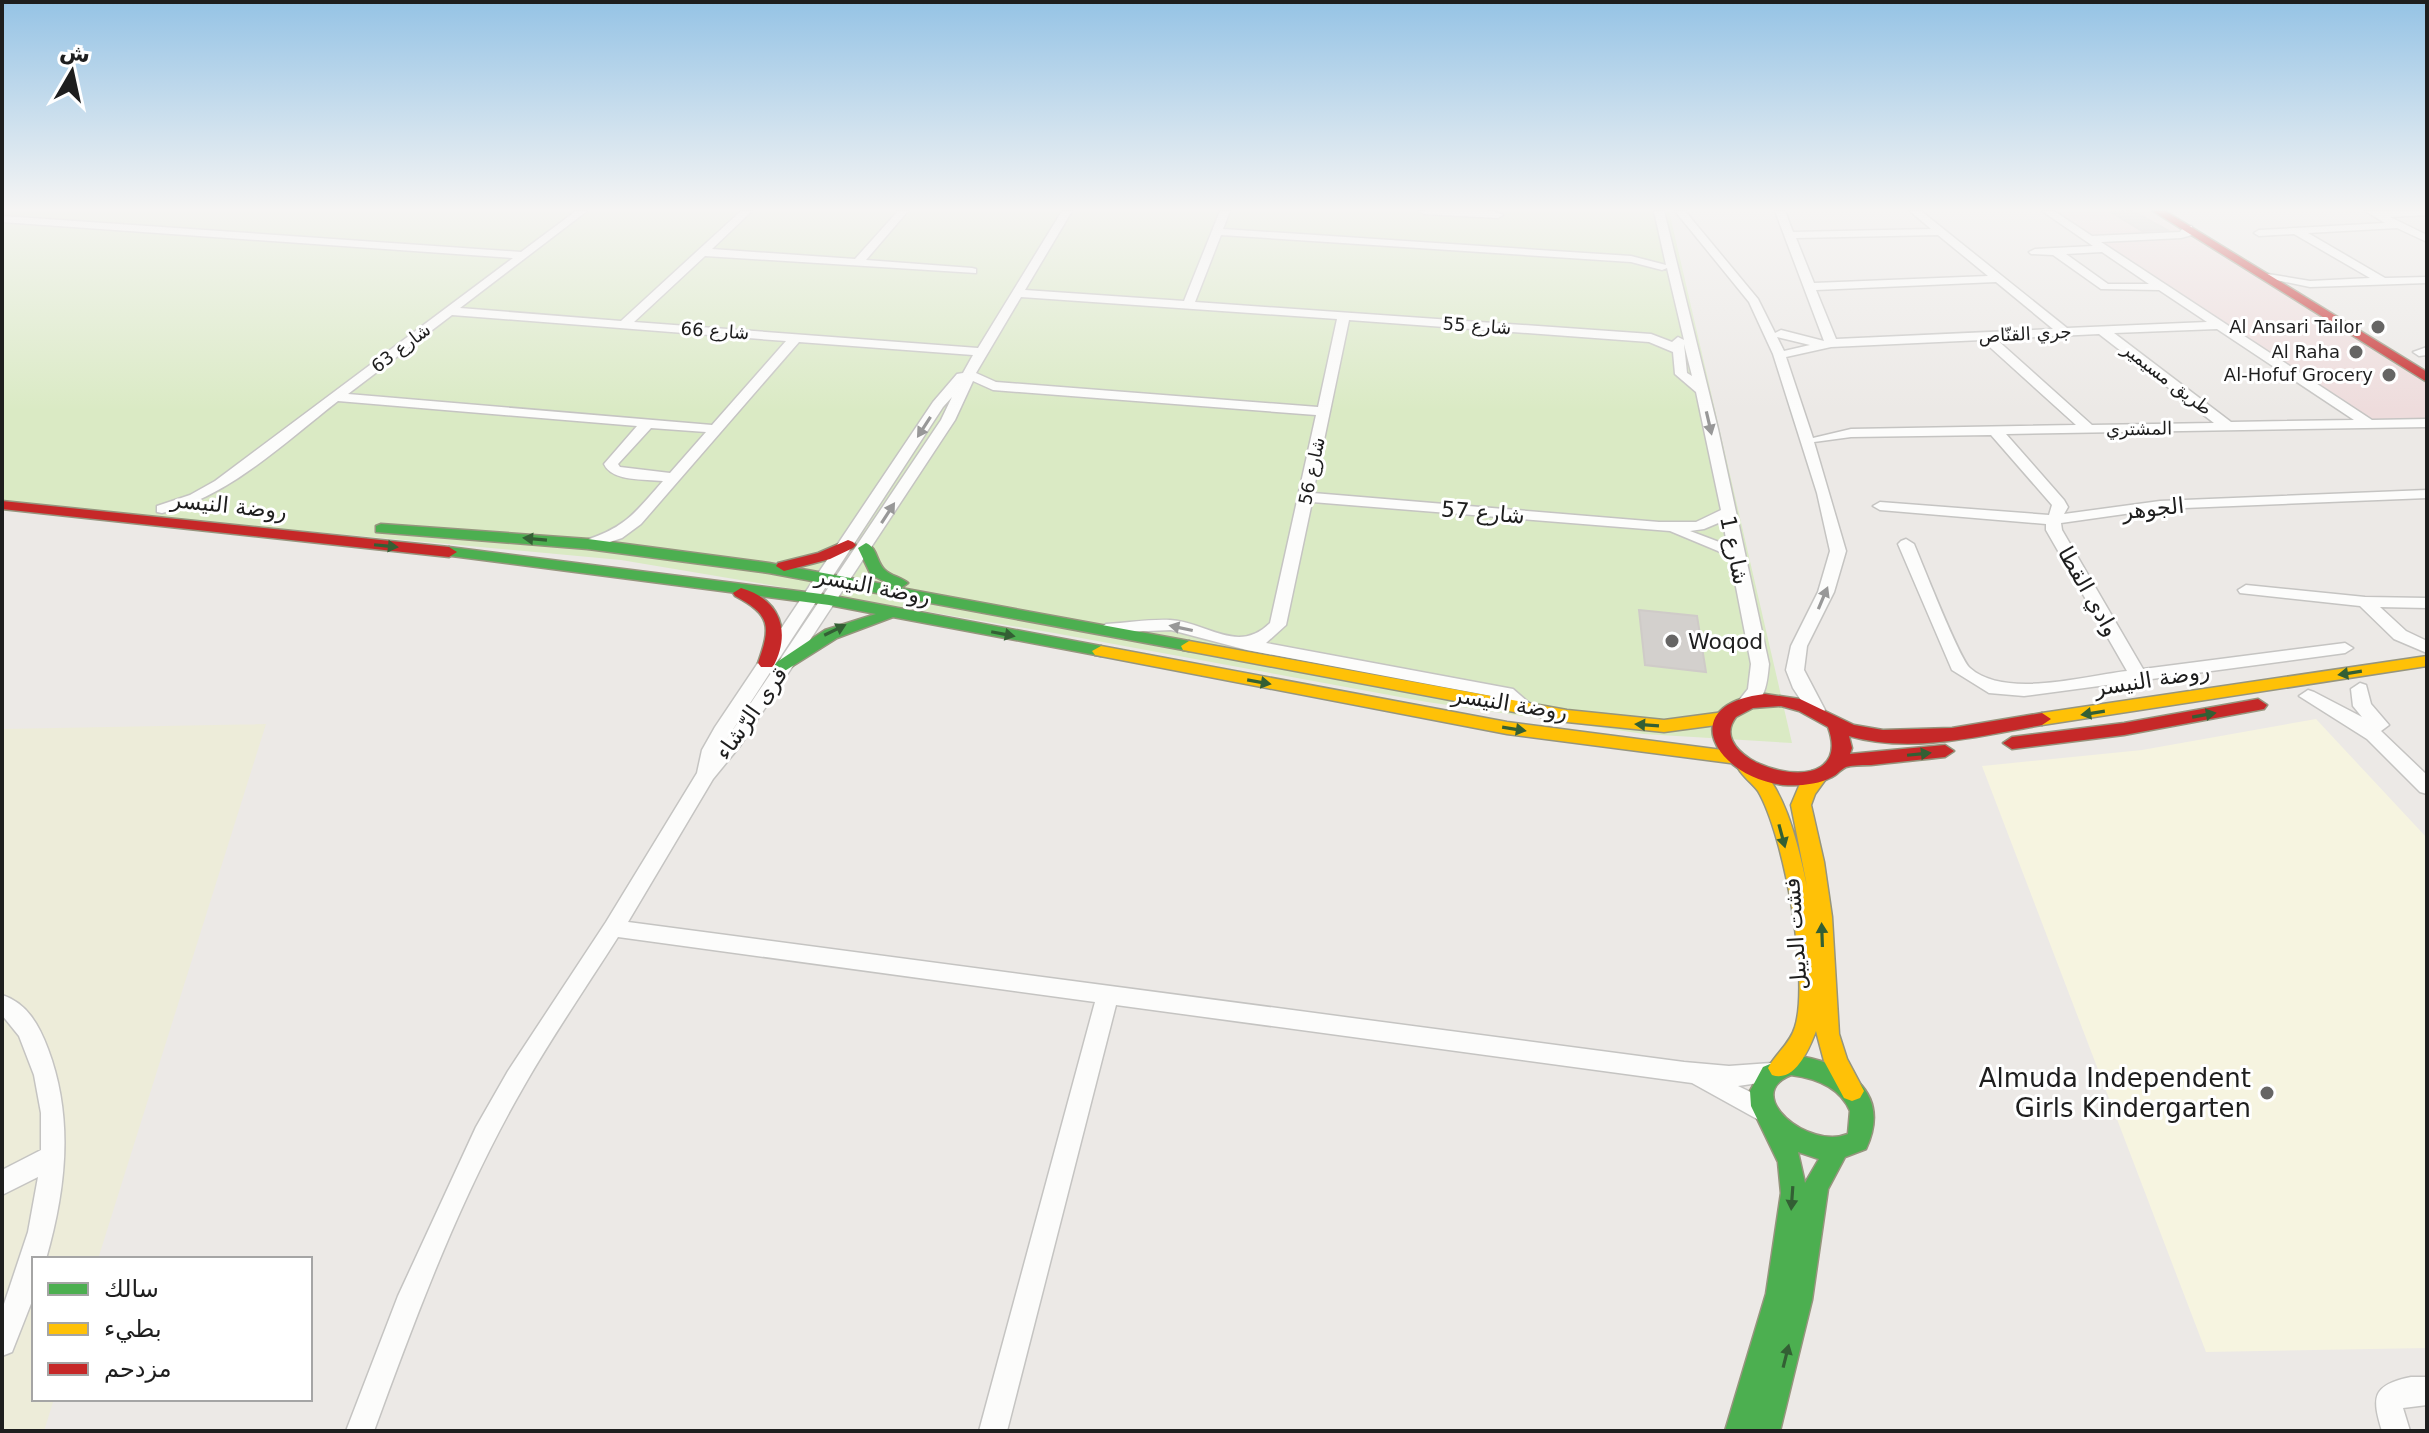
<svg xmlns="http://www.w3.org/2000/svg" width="2429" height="1433" viewBox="0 0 2429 1433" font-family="'DejaVu Sans','Noto Sans Arabic',sans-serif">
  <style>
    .commercial { fill: #eedcdc }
    .education { fill: #f6f4e0 }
    .farmland { fill: #edecd9 }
    .grass { fill: #daeac4 }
    .building { fill: #d3d0cd; stroke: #cfcbc8; stroke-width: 2 }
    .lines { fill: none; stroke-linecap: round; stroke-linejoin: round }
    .street-casing { stroke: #c5c4c2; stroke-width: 3 }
    .fast-casing { stroke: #96957e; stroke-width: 3 }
    .slow-casing { stroke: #96957e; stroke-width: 3 }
    .jam-casing { stroke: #96957e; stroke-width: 3 }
    .street { fill: #fcfcfb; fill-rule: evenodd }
    .fast { fill: #4caf50; fill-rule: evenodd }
    .slow { fill: #ffc107; fill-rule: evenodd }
    .jam { fill: #c62828; fill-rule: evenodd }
    .oneway { fill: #989898 }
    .oneway2 { fill: #335f34 }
    .poi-dot { fill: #666564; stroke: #fff; stroke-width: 3 }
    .labels { text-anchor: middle; stroke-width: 6; stroke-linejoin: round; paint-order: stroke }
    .far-street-label { font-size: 18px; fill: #1e1e1e; stroke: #fff }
    .far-poi-label { font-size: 18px; fill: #1e1e1e; stroke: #fff; text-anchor: end }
    .street-label { font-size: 22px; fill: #1e1e1e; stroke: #fff }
    .poi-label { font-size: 22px; fill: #1e1e1e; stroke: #fff; text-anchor: start }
    .near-poi-label { font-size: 26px; fill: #1e1e1e; stroke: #fff; text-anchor: end }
  </style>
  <rect width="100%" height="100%" fill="#ece9e6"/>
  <!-- commercial -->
  <path class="commercial" d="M2053 211H2149L2181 229 2178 233 2096 236Z
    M2192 236 2427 384V420L2369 421 2099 241Z"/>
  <!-- education -->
  <path class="education" d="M2316 719 2427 838V1348L2206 1352 1982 766 2142 750Z"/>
  <!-- farmland -->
  <path class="farmland" d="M266 724 98 1259H34V1399H54L44 1431H2V729Z"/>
  <!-- grass -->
  <path class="grass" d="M2 211H1669L1792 743 1644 734 1427 702 1054 633 621 560 2 503Z"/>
  <!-- building -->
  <path class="building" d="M2133 211 2167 230 2142 231 2111 212Z
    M1639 610 1697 616 1706 672 1645 665Z"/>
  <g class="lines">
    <!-- street casing -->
    <g class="street-casing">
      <path id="street" d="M576 211H587L460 308 621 321 741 211H752L712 249 855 259 898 211H908L866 260 972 268 976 269V273L705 256 634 322 978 348 1062 211H1072L1025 290 1184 301 1220 211H1230L1223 229 1631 256 1666 265 1654 211H1664L1718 429 1769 664C1767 683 1766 703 1745 710L1736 704 1748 689 1751 664 1730 556 1670 531 1312 502 1286 625 1266 643 1513 689 1536 709 1527 715 1502 698 1247 650 1171 630 1100 633 1098 629 1106 624C1127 623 1149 619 1170 620 1207 622 1238 655 1270 623L1316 415 993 390 973 381 955 420 740 746 713 779 628 922 1684 1062 1729 1066 1771 1063 1779 1066 1783 1073 1779 1080 1738 1086 1773 1103 1777 1111 1773 1119 1765 1122 1757 1119 1692 1083 1116 1005 1007 1431H979L1095 1002 618 937C587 986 553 1035 524 1086 461 1195 417 1313 374 1431H346L398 1296 476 1127 508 1071 606 922 697 773 702 750 715 727 933 402 957 374 963 373 973 355 799 342 641 524 622 538 588 549 580 544 583 541C625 528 634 514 663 481 645 479 612 482 604 464L637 426 338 401C284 443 230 496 162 513L157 512V506L190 495 215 481 513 258 2 222V216L521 252ZM1221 235 1631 262 1662 270 1667 268 1684 340 1678 337 1672 342 1651 334 1195 302ZM1021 297 1337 319 1318 407 996 382 976 373ZM452 315 786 341 712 425 348 394ZM1349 320 1649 342 1673 352 1675 374 1696 392 1721 510 1696 522H1659L1313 493ZM1684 344 1692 376 1687 373ZM952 397 941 420 726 740 943 407ZM651 428 706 432 670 473 620 467 618 464ZM1723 521 1727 545 1690 531 1704 529Z
        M1419 211C1438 210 1488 206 1503 215L1498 218 1424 214Z
        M1675 211H1685L1758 299 1775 333 1781 330 1824 341 1775 211H1785L1793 232 1931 229 1910 211H1921L2067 328 2207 322 2159 290 2101 289 2053 255 2031 254 2029 252 2035 249 2093 246 2042 211H2054L2092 236 2180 232 2184 226H2192V235L2181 238 2101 242 2372 420 2427 419V427L2006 434 2064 500 2068 507 2064 514 2160 501 2427 490V498L2160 509 2061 523 2062 530 2143 669 2345 643 2353 648 2345 653 2024 696 1989 693 1952 670 1898 544 1901 541 1906 539 1914 544C1923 565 1959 658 1970 668 2005 699 2084 676 2127 671L2046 530V524L1880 510 1873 506 1880 502 2049 515 2052 505 1991 435 1851 437 1814 442 1846 551 1834 592 1807 646 1804 670 1825 710 1822 714H1810L1793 688 1786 670 1791 646 1818 592 1830 551 1817 493 1773 354 1749 302ZM1938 235 1988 276 1814 283 1796 238ZM2102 252 2149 284H2108L2066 254ZM1996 282 2053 329 1836 339 1816 290ZM2217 329 2354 420 2231 422 2114 333ZM2099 334 2214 423 2092 425 1996 339ZM1777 337 1781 338 1810 345 1784 351ZM1982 340 2076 425 1851 429 1813 438 1786 357 1831 347Z
        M2365 211H2427V215L2390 217 2427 235V242L2397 228 2308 233 2385 278 2427 277V283L2310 287 2262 277 2268 274 2310 281 2370 278 2294 234 2259 236 2254 233 2259 230 2385 223Z
        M2427 347V355L2419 356 2413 352Z
        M2246 585 2365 597 2427 598V608L2380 607 2406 631 2427 641V653L2394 639 2360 606 2240 593 2238 590Z
        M2360 683 2366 685 2371 704 2389 725 2381 731 2427 775V794L2420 792 2367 739 2299 696 2308 690 2314 692 2362 717 2353 706 2351 689Z
        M2 995C27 1003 39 1025 48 1049 74 1118 66 1189 46 1259H34V1296L12 1352 2 1356V1310L28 1232 38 1177 2 1195V1170L41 1150V1113L34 1075 19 1036 2 1015Z
        M2411 1377H2427V1405L2403 1408 2410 1431H2382C2372 1398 2371 1385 2411 1377Z"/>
    </g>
    <!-- fast casing -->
    <g class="fast-casing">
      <path id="fast" d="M381 524 588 539 769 563 894 586 871 575 858 548 866 543C878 548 876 562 885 570 891 576 901 577 908 583L901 588 1189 641 1197 646 1189 651 769 573 588 549 376 532V526Z
        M449 547 829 595 1101 646 1110 651 1101 656 893 617 837 638 783 672 774 666 777 662 825 630 876 614 829 605 444 555 441 552Z
        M1791 1055C1844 1061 1893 1090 1866 1149L1845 1157 1828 1189 1812 1300 1780 1431H1725L1766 1294 1781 1193 1778 1162 1751 1106 1750 1091 1763 1067ZM1791 1075C1815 1078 1840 1087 1850 1111L1848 1134C1809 1150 1741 1095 1791 1075ZM1798 1152 1819 1159 1805 1183Z"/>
    </g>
    <!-- slow casing -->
    <g class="slow-casing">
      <path id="slow" d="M1189 641 1567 710 1664 720 1724 712 1733 718 1724 724 1664 732 1567 722 1183 650 1181 646Z
        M1101 646 1507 722 1730 751 1739 757 1730 763 1507 734 1095 655 1092 651Z
        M2427 656V666L2042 725 2033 719 2042 713Z
        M1747 761C1783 772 1800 854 1807 886L1791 805 1799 786 1812 771H1826L1828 776 1815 794 1811 805 1824 862 1832 917 1839 1034 1847 1059 1864 1091 1860 1098 1852 1101 1844 1098 1824 1061 1816 1031C1809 1049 1795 1083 1772 1075L1768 1068C1776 1053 1790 1044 1795 1027 1810 979 1784 835 1758 791 1752 783 1743 777 1738 768Z"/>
    </g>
    <!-- jam casing -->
    <g class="jam-casing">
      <path id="jam" d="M2153 211H2165L2427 372V382Z
        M2 501 449 547 457 552 449 557 2 509Z
        M848 540 853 542 856 545 853 548 830 559 784 571 776 566 778 563 818 553Z
        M741 588C780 599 792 632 773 667H761L758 663C771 626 771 615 735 596L733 593Z
        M1765 694 1800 699 1854 725 1883 730 1952 728 2042 713 2051 719 2042 725C1979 736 1912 754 1849 736L1852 748 1850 754 1945 745 1954 751 1945 757C1920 760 1896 762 1871 765 1864 765 1854 765 1846 767 1841 769 1837 775 1832 777 1818 785 1798 786 1783 785 1715 777 1674 704 1765 694ZM1781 706 1799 711 1828 727C1858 809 1699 764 1736 717L1753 708Z
        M2258 699 2267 705 2264 709 2124 735 2012 749 2003 743 2012 737 2124 723Z"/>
    </g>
    <!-- street -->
    <use href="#street" class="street"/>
    <!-- fast -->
    <use href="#fast" class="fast"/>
    <!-- slow -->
    <use href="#slow" class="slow"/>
    <!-- jam -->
    <use href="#jam" class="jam"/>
  </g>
  <!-- one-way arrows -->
  <defs><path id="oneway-solid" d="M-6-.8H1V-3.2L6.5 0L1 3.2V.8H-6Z" transform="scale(2)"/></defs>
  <g class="oneway">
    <use href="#oneway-solid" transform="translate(1709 423) rotate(77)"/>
    <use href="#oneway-solid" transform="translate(924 427) rotate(123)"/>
    <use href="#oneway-solid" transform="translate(888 513) rotate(-57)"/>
    <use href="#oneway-solid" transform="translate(1823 598) rotate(-67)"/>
    <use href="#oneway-solid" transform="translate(1181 628) rotate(-168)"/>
  </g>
  <g class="oneway2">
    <use href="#oneway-solid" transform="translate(535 539) rotate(-175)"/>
    <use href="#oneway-solid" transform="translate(386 546) rotate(6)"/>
    <use href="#oneway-solid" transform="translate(835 630) rotate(-26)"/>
    <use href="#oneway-solid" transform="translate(1003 634) rotate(11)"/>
    <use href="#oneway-solid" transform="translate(2350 673) rotate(171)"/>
    <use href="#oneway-solid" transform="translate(1259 682) rotate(10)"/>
    <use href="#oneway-solid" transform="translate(2093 713) rotate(171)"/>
    <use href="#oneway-solid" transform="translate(2204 715) rotate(-10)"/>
    <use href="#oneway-solid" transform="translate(1647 725) rotate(-176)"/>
    <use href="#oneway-solid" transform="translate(1514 729) rotate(9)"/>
    <use href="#oneway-solid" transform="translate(1919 754) rotate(-6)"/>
    <use href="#oneway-solid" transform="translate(1782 836) rotate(75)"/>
    <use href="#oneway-solid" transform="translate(1822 935) rotate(-92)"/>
    <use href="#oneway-solid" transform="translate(1792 1198) rotate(94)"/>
    <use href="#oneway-solid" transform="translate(1786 1356) rotate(-76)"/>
  </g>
  <!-- sky -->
  <linearGradient id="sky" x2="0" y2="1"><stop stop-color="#95c3e5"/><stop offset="0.51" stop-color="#f6f5f4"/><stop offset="1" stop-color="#f6f5f4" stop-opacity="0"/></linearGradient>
  <rect width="2429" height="411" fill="url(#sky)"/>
  <!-- markers -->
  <g class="poi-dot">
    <circle cx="2378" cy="327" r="8"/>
    <circle cx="2356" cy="352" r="8"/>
    <circle cx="2389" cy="375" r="8"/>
    <circle cx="1672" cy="641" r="8"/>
    <circle cx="2267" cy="1093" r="8"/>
  </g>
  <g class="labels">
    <!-- far-street labels -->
    <g class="far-street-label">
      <text transform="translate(1477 326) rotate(4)" y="6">شارع 55</text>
      <text transform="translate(715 331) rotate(4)" y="6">شارع 66</text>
      <text transform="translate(2025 334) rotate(-3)" y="6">جري القنّاص</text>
      <text transform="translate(401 348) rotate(-37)" y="6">شارع 63</text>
      <text transform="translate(2167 379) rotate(37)" y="6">طريق مسيمير</text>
      <text transform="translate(2139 429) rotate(-1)" y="6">المشتري</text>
      <text transform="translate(1312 471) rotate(-78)" y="6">شارع 56</text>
    </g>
    <!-- far-poi labels -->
    <g class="far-poi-label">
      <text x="2362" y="333">Al Ansari Tailor</text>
      <text x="2340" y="358">Al Raha</text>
      <text x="2373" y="381">Al-Hofuf Grocery</text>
    </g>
    <!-- street labels -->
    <g class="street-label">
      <text transform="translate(229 505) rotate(6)" y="8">روضة النيسر</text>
      <text transform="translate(2153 508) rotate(-6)" y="8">الجوهر</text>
      <text transform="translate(1483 512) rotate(5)" y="8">شارع 57</text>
      <text transform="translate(1735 550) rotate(78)" y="8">شارع 1</text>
      <text transform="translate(873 586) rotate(11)" y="8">روضة النيسر</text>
      <text transform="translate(2089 591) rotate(60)" y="8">وادي القطا</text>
      <text transform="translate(2152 679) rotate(-9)" y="8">روضة النيسر</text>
      <text transform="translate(1510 703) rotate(9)" y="8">روضة النيسر</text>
      <text transform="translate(751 713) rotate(-55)" y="8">قرى الرّشاء</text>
      <text transform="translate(1795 934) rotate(-94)" y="8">فشت الديبل</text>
    </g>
    <!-- poi labels -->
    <g class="poi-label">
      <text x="1688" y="649">Woqod</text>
    </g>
    <!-- near-poi labels -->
    <g class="near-poi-label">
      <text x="2251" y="1087">Almuda Independent<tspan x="2251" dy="30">Girls Kindergarten</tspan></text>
    </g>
  </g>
  <!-- border -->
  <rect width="2429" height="1433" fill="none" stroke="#1e1e1e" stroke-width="8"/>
  <!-- legend -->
  <rect x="32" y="1257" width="280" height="144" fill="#ffffff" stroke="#a5a5a5" stroke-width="2"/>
  <rect x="48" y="1283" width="40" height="12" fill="#4caf50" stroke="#a5a5a5" stroke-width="2"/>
  <text x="104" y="1297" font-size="24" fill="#1e1e1e">سالك</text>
  <rect x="48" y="1323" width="40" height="12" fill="#ffc107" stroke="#a5a5a5" stroke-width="2"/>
  <text x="104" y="1337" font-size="24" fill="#1e1e1e">بطيء</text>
  <rect x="48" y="1363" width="40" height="12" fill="#c62828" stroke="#a5a5a5" stroke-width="2"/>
  <text x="104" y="1377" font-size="24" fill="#1e1e1e">مزدحم</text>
  <!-- north arrow -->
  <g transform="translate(72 72) rotate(9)" stroke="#ffffff" stroke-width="6" paint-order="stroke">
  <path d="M0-6L14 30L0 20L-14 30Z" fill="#1e1e1e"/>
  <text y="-12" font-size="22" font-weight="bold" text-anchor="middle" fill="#1e1e1e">ش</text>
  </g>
</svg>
